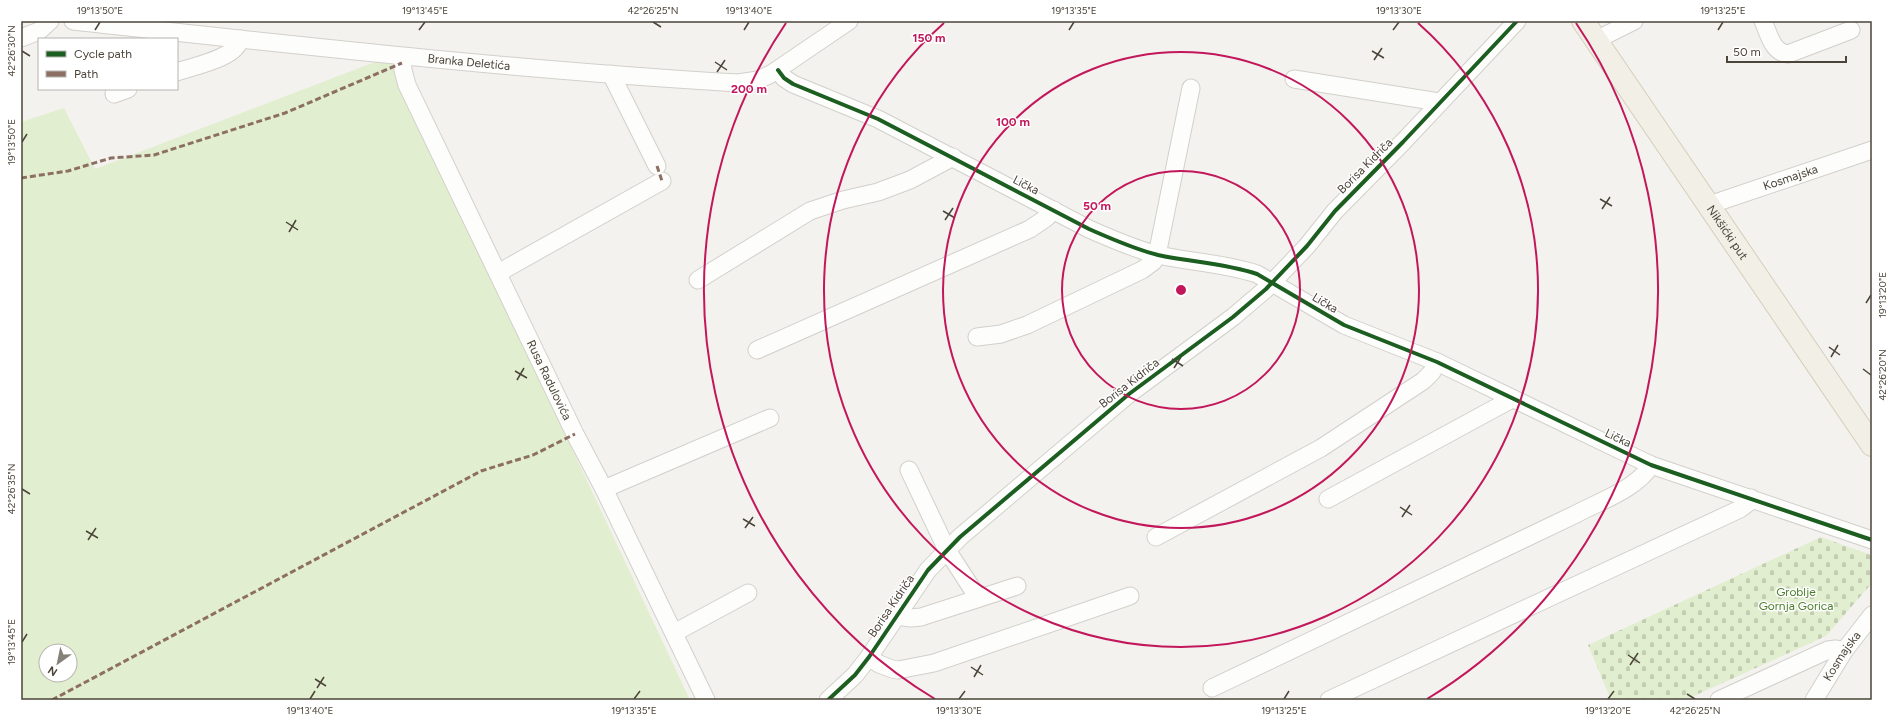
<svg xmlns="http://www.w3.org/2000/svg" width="1893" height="721" viewBox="0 0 1893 721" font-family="Figtree,sans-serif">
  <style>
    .green { fill: #e1eecf; fill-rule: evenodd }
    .cemetery { fill: url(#cemetery-stones) }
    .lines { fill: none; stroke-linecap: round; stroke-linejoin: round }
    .street-casing { stroke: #d2d0cb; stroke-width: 19 }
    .primary-casing { stroke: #d6cebb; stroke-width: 24 }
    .street { stroke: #fdfdfc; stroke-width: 17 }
    .primary { stroke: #f2efe6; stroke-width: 22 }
    .quiet { stroke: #8d6e63; stroke-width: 3; stroke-dasharray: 6 3; stroke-linecap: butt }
    .cycleway-casing { stroke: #fff; stroke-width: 6 }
    .cycleway { stroke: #1b5e20; stroke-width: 4 }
    .ticks { fill: none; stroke: #4b4439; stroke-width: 1.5 }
    .ring { fill: none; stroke: #c2185b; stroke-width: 2 }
    .labels { text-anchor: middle; stroke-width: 3; stroke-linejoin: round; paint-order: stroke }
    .street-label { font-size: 12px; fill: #4b4439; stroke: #fff }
    .park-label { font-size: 12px; fill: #4a7f2a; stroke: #fff }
    .centre { fill: #c2185b; stroke: #fff; stroke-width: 2 }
    .ring-label { font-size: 12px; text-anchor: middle; font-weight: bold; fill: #c2185b; stroke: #fff; stroke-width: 3; stroke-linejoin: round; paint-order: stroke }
    .neatline { fill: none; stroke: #4b4439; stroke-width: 1.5 }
    .ticks-label { font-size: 10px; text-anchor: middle; fill: #4b4439 }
  </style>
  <defs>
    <pattern id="cemetery-stones" width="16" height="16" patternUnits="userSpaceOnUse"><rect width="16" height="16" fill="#e1eecf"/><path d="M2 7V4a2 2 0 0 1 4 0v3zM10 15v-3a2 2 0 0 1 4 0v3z" fill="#c3cdb2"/></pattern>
  </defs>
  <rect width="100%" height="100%" fill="#f4f2ee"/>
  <!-- green -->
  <path class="green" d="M388 57 690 700H21V122L64 108 95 169ZM46 651H70V675H46Z"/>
  <!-- cemetery -->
  <path class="cemetery" d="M1821 537 1871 555 1872 557V583L1826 636 1685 700H1611L1588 645Z"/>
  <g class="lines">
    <!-- street casing -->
    <g class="street-casing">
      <g id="street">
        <path id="s1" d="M73 21C294 45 516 70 738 83L758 80 771 74 849 21"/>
        <path d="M1763 21C1769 34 1772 52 1788 54L1851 30"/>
        <path d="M21 38 39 31 50 21"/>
        <path d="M1596 40 1634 21"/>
        <path id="s2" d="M402 57 403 70 407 85 575 434 604 489 706 700"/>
        <path d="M778 70 784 78 793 84 878 119 1089 229C1112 239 1134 249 1158 255 1190 262 1224 263 1257 274L1344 325 1437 362 1651 465 1872 540"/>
        <path d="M177 72C194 66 237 58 240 39"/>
        <path d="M611 74 657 166"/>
        <path d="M1294 79 1439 102"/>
        <path d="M114 94 128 89"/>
        <path id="s3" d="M1709 205 1872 150"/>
        <path d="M498 273 662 181"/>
        <path d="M698 280 810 211 843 200 878 192 910 180 953 157"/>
        <path d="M977 337 1001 334 1027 325 1142 270 1153 262 1157 255 1191 88"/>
        <path d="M757 350 1030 229 1046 218 1054 210"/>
        <path d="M909 470 947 550 978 598"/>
        <path d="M604 489 770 418"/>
        <path d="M1328 499 1512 399"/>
        <path d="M1156 537 1321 448 1423 381 1432 372 1437 362"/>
        <path d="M896 616 911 618 921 617 1017 586"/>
        <path d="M674 633 748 593"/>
        <path d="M869 657 879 664 892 669 898 670 934 663 1130 596"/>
        <path d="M1212 688 1576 514C1600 501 1637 489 1651 465"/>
        <path d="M828 700 855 675 869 657 928 570 960 537 1129 394 1233 317 1266 289 1307 246 1335 211 1403 142 1517 21"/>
        <path d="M1329 700 1740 509 1748 503 1751 498"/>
        <path d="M1719 700 1828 650 1836 649 1844 651"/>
        <path id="s4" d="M1814 700 1844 651 1872 615"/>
      </g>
    </g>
    <!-- primary casing -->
    <g class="primary-casing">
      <g id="primary">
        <path id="s5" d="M1583 21 1872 445"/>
      </g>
    </g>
    <!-- street -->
    <use href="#street" class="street"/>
    <!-- primary -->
    <use href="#primary" class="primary"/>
    <!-- quiet -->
    <path class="quiet" d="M657 166 662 181
      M21 178 68 171 111 158 154 155 285 113 402 63
      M52 700 481 471 533 455 575 434"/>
    <!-- cycleway casing -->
    <g class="cycleway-casing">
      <path id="cycleway" d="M778 70 784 78 793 84 878 119 1089 229C1112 239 1134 249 1158 255 1190 262 1224 263 1257 274L1344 325 1437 362 1651 465 1872 540
        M828 700 855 675 869 657 928 570 960 537 1129 394 1233 317 1266 289 1307 246 1335 211 1403 142 1517 21"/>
    </g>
    <!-- cycleway -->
    <use href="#cycleway" class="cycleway"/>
  </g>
  <!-- ticks -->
  <path class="ticks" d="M653 22 661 27M95 30 100 22M419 30 425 22M744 30 749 22M1069 30 1074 22M1393 30 1399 22M1718 30 1723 22M22 51 30 56M1372 51 1384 58M1374 60 1382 48M715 62 727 70M717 72 725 60M22 142 27 134M1600 199 1612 206M1602 209 1610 197M943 211 955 218M945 220 953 208M286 222 298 230M289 232 296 220M1866 303 1871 295M1829 347 1840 355M1831 357 1838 345M1172 359 1183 366M1174 368 1181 357M1863 369 1871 375M515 371 527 378M517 380 524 368M22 489 30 494M1400 507 1412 515M1402 517 1410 505M743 519 755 526M745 528 753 517M86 531 98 538M88 540 96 528M22 642 27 634M1628 655 1640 663M1630 665 1638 653M971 667 983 675M974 677 981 665M315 679 326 686M317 688 324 677M1687 694 1695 699M310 699 315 691M634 699 640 691M959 699 965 691M1284 699 1289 691M1608 699 1614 691"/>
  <!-- distance rings -->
  <g class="ring">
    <circle cx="1181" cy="290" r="119"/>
    <circle cx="1181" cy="290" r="238"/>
    <path d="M1418 23A357 357 0 1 1 944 23"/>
    <path d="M935 699A477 477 0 0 1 786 23M1576 23A477 477 0 0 1 1427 699"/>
  </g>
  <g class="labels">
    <!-- street labels -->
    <g class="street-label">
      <text dy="4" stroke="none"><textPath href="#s1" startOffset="398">Branka Deletića</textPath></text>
      <text transform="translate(1365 166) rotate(-45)" y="4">Borisa Kidriča</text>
      <text dy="4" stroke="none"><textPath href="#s3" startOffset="86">Kosmajska</textPath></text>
      <text transform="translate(1026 185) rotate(27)" y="4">Lička</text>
      <text dy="4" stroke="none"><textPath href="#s5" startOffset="256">Nikšićki put</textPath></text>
      <text transform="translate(1325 303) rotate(31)" y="4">Lička</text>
      <text dy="4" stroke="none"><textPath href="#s2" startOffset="356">Rusa Radulovića</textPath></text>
      <text transform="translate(1129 383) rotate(-38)" y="4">Borisa Kidriča</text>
      <text transform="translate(1618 438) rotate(25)" y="4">Lička</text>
      <text transform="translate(891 606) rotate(-56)" y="4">Borisa Kidriča</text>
      <text dy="4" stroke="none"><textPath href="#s4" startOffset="52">Kosmajska</textPath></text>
    </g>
    <!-- park labels -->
    <g class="park-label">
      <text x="1796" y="596">Groblje<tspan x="1796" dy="14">Gornja Gorica</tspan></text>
    </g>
  </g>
  <circle cx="1181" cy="290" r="6" class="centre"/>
  <g class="ring-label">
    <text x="929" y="42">150 m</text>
    <text x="749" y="93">200 m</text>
    <text x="1013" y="126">100 m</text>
    <text x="1097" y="210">50 m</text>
  </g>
  <!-- border -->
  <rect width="1893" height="721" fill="none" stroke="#ffffff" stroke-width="44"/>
  <!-- legend -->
  <rect x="38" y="38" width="140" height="52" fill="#ffffff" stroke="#b7b4b0"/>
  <rect x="46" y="51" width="20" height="6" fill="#1b5e20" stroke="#b7b4b0"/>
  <text x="74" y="58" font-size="12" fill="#4b4439">Cycle path</text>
  <rect x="46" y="71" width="20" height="6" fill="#8d6e63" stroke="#b7b4b0"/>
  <text x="74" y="78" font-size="12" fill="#4b4439">Path</text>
  <!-- north arrow -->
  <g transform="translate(58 663) rotate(213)"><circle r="19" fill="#ffffff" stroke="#b7b4b0"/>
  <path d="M0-3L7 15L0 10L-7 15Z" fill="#868178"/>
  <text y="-6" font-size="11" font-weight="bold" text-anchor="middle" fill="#4b4439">N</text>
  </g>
  <!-- scale -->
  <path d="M1727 56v6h119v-6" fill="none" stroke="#4b4439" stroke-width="2"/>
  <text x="1733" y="56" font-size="12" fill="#4b4439" stroke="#ffffff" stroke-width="3" paint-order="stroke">50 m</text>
  <rect x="22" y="22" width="1849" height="677" class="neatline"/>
  <g class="ticks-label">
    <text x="100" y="14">19°13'50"E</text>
    <text x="425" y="14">19°13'45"E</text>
    <text x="653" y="14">42°26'25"N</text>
    <text x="749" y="14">19°13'40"E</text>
    <text x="1074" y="14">19°13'35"E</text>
    <text x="1399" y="14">19°13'30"E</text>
    <text x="1723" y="14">19°13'25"E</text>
    <text transform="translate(11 51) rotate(-90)" y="4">42°26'30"N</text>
    <text transform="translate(11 142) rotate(-90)" y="4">19°13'50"E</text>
    <text transform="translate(1882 295) rotate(-90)" y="4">19°13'20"E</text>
    <text transform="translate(1882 375) rotate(-90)" y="4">42°26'20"N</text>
    <text transform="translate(11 489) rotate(-90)" y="4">42°26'35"N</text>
    <text transform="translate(11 642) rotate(-90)" y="4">19°13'45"E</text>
    <text x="310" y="714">19°13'40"E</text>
    <text x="634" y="714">19°13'35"E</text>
    <text x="959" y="714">19°13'30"E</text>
    <text x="1284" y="714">19°13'25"E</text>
    <text x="1608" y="714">19°13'20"E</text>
    <text x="1695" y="714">42°26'25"N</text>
  </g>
</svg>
